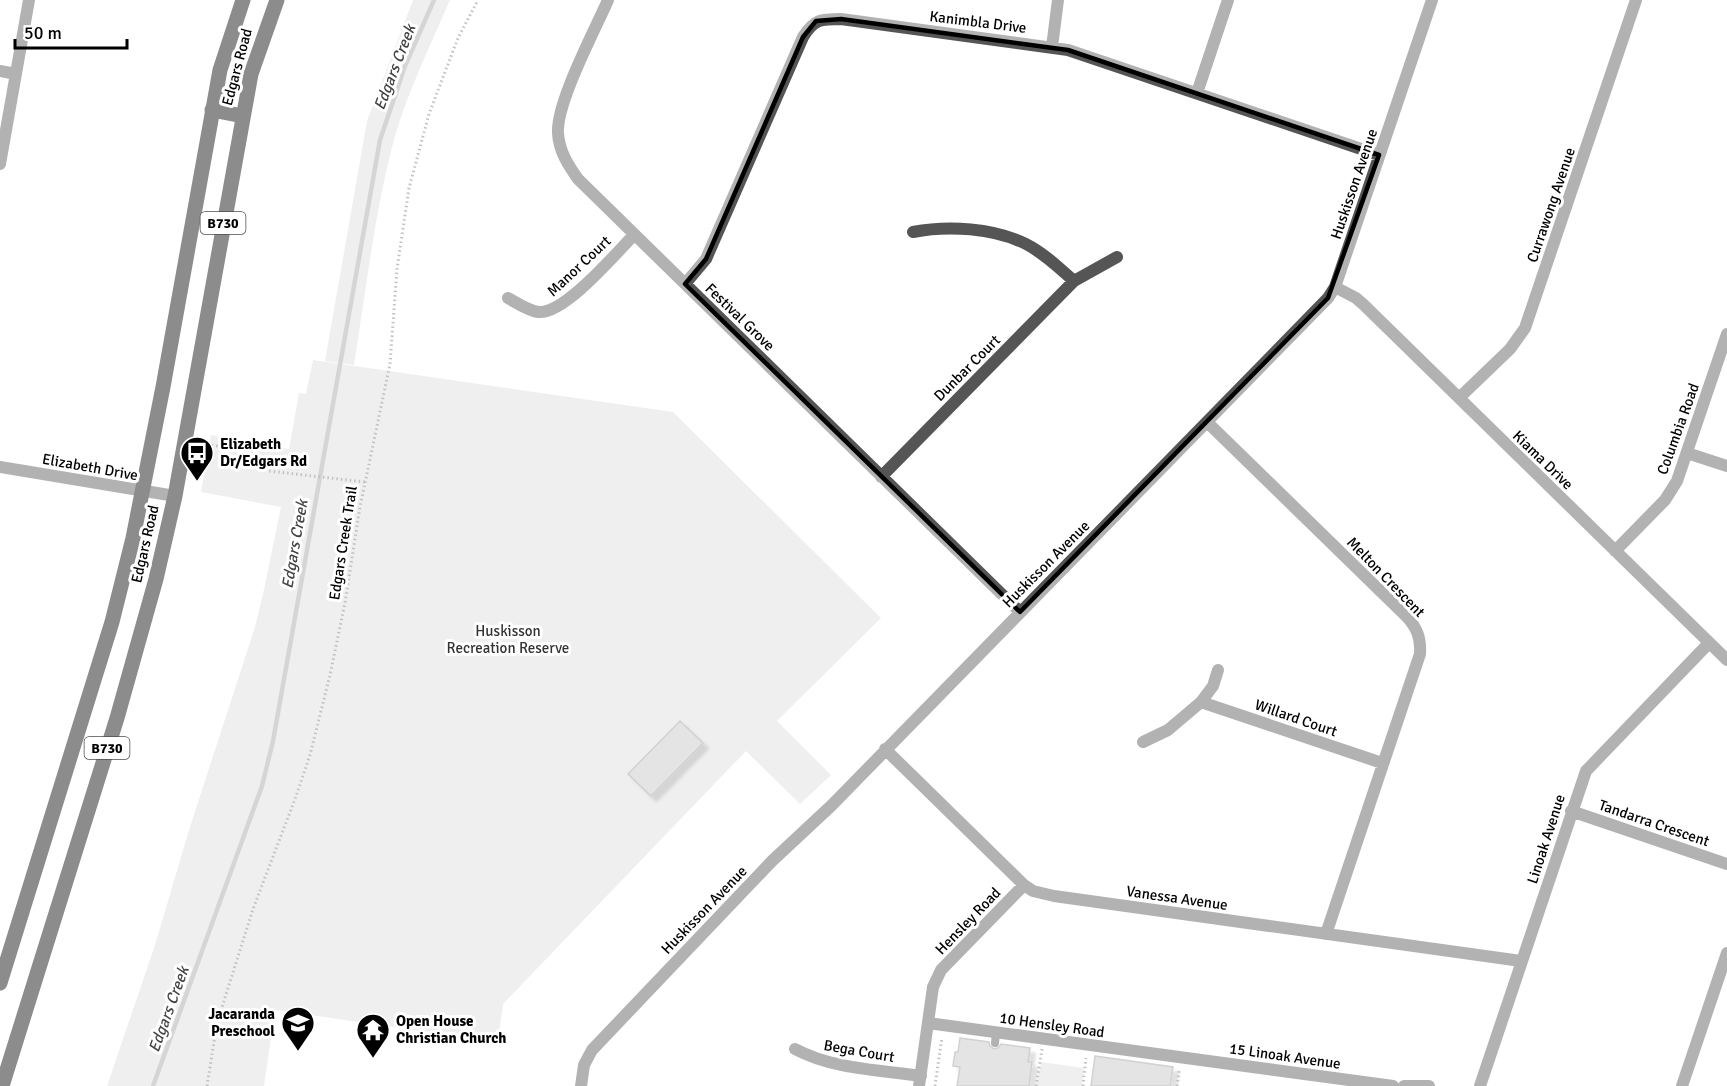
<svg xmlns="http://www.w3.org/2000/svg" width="1727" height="1086" viewBox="0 0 1727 1086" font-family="Signika,sans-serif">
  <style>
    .green { fill: #dcdcdc }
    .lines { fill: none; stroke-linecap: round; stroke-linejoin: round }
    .stream { stroke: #a3a3a3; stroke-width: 4.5 }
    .building { fill: #c4c4c4; stroke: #999; stroke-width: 1.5; filter: url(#shadow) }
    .path { stroke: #777; stroke-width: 3; stroke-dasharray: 1.5 3; stroke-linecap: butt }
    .service { stroke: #555; stroke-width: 8 }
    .minor { stroke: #555; stroke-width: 12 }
    .primary { stroke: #000; stroke-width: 15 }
    .marked { fill: none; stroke: #000; stroke-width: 4.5; stroke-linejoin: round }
    .labels { text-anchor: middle; stroke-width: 6; stroke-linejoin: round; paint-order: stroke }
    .shield { fill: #fff; stroke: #4c4c4c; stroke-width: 1.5 }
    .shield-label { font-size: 14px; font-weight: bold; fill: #000 }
    .street-label { font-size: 15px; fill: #000; stroke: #fff }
    .poi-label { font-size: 15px; font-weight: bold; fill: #000; stroke: #fff; text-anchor: start }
    .park-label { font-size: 15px; fill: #333; stroke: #fff }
    .water-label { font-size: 16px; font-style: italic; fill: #444; stroke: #fff }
  </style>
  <defs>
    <filter id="shadow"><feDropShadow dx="5.5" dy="5.5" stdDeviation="1.5" flood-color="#0004"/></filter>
  </defs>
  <rect width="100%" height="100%" fill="#fff"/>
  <!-- green -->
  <path class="green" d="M413 0H450C431 44 409 89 395 136 375 209 366 290 354 365L325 361 367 121Z
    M313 360 673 412 881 618 777 721 831 775 800 804 746 751 503 1004 498 1042 275 1010 264 1086H107L155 945 189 830 255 627 263 594 281 507 201 492 211 435 289 449 299 393 306 394Z
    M1041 1062 1084 1068 1082 1086H1037Z"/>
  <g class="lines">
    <!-- stream -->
    <path class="stream" d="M153 1086 262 786 273 741 380 140 405 66 434 0"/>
  </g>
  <!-- building -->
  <path class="building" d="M680 721 703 743 651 796 628 774Z
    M960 1038 989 1042 990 1046 994 1049 998 1048 1001 1044 1030 1048 1028 1062H1032L1029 1086H957L960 1067 953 1066 955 1052H958Z
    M1095 1056 1173 1067 1170 1086H1091Z"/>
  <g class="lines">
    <!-- path -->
    <path class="path" d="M198 445 239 447 257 455 269 471 365 482
      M207 1086 217 1023 253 909 295 799 310 755 330 675 345 603 360 507 390 364 397 269 409 188 429 114 458 38 478 0
      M935 1086 942 1037
      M1036 1086 1042 1049
      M1083 1086 1086 1058
      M1177 1086 1179 1071"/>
    <!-- service -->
    <path class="service" d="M995 1043 996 1033"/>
    <!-- minor -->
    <path class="minor" d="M608 0C595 30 556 103 558 133 559 151 568 165 578 179L1020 612
      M1052 47 1058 0
      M0 71 16 74
      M1197 93 1228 0
      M0 164 29 0
      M913 232C948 225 994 228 1026 244 1044 253 1059 268 1074 281
      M685 284 706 259 803 37C814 19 821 19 841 19L1068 50 1379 155
      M1335 287 1356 298 1364 305 1727 660
      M508 298C517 303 527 310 538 312 564 315 615 254 634 235
      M1459 398 1510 349 1525 328 1636 0
      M1207 422 1407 617C1417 628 1421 638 1420 654L1326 934
      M1687 453 1727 466
      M0 467 175 496
      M881 477 1074 281 1117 257
      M1615 551 1665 500 1677 481 1727 334
      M1201 702 1213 686 1218 670
      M1143 742 1168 730 1201 702 1382 763
      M885 749 1024 885 1033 891 1054 896 1521 961
      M1571 811 1727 864
      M928 1023 1393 1086
      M795 1049C832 1069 879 1070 921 1076
      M581 1086 584 1065 592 1050 772 861 832 805 1328 298 1335 287 1432 0
      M919 1086 933 987 941 970 1024 885
      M1404 1086H1429
      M1480 1086 1586 771 1709 643
      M1682 1086 1727 953"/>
    <!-- primary -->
    <path class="primary" d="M212 110 243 116
      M0 983 112 622 133 538 163 387 220 70 243 0
      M2 1086 117 718 156 579 175 496 251 74 277 0"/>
  </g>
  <!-- marked area -->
  <path d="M0 0H1727V1086H0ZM841 19 1068 50 1379 155 1328 298 1020 612 685 284 706 259 803 37 816 21Z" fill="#fff" fill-opacity=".55" fill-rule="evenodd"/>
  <path class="marked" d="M841 19 1068 50 1379 155 1328 298 1020 612 685 284 706 259 803 37 816 21Z"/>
  <!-- icons -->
  <defs>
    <g id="bus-pin" transform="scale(1.725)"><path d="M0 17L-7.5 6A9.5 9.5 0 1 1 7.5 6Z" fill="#000" stroke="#fff"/><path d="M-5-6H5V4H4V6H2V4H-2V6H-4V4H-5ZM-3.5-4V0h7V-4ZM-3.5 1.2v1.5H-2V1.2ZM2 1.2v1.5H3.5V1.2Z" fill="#fff"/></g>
    <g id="school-pin" transform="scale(1.725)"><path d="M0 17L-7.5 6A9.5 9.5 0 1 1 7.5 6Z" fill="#000" stroke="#fff"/><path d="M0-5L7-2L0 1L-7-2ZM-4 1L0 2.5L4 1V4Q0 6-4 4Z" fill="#fff"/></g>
    <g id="temple-pin" transform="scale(1.725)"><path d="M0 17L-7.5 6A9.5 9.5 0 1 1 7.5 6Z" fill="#000" stroke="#fff"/><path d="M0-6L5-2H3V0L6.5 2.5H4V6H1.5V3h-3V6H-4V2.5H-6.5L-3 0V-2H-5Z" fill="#fff"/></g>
  </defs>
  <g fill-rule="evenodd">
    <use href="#bus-pin" x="197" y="453"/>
    <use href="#school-pin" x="298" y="1023"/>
    <use href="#temple-pin" x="373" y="1030"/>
  </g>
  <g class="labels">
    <!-- shield labels -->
    <g class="shield">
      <rect x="200.5" y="212" width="45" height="22" rx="4.5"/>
      <rect x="84.5" y="737" width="45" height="22" rx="4.5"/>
    </g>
    <g class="shield-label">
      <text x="223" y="228">B730</text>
      <text x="107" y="753">B730</text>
    </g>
    <!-- street labels -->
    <g class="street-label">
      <text transform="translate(978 22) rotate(7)" y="5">Kanimbla Drive</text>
      <text transform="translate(237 67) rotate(-75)" y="5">Edgars Road</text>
      <text transform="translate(1354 184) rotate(-71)" y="5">Huskisson Avenue</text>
      <text transform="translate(1551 205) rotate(-71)" y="5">Currawong Avenue</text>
      <text transform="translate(579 266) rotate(-43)" y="5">Manor Court</text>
      <text transform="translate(740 317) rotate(44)" y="5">Festival Grove</text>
      <text transform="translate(967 368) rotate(-45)" y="5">Dunbar Court</text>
      <text transform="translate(1678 429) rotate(-70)" y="5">Columbia Road</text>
      <text transform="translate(1543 460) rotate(44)" y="5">Kiama Drive</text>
      <text transform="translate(90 467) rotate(10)" y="5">Elizabeth Drive</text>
      <text transform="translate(343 543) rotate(-81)" y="5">Edgars Creek Trail</text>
      <text transform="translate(145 544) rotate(-77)" y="5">Edgars Road</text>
      <text transform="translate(1046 564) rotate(-45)" y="5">Huskisson Avenue</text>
      <text transform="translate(1386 577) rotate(46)" y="5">Melton Crescent</text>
      <text transform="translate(1296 718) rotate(19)" y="5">Willard Court</text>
      <text transform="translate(1654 823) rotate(19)" y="5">Tandarra Crescent</text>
      <text transform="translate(1546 839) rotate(-72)" y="5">Linoak Avenue</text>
      <text transform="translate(1177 898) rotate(8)" y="5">Vanessa Avenue</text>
      <text transform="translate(704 910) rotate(-46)" y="5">Huskisson Avenue</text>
      <text transform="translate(968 921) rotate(-46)" y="5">Hensley Road</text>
      <text transform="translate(1052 1025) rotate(8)" y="5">10 Hensley Road</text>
      <text transform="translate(859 1051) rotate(10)" y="5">Bega Court</text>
      <text transform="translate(1285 1056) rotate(8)" y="5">15 Linoak Avenue</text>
    </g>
    <!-- poi labels -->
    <g class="poi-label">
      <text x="220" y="449">Elizabeth<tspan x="220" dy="17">Dr/Edgars Rd</tspan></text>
      <text x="275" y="1019" text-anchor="end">Jacaranda<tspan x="275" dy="17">Preschool</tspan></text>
      <text x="396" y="1026">Open House<tspan x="396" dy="17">Christian Church</tspan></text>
    </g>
    <!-- park labels -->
    <g class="park-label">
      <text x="508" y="636">Huskisson<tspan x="508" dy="17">Recreation Reserve</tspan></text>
    </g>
    <!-- water labels -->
    <g class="water-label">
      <text transform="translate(394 67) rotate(-69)" y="6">Edgars Creek</text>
      <text transform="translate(294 544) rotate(-80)" y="6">Edgars Creek</text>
      <text transform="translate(168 1009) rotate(-70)" y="6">Edgars Creek</text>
    </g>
  </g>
  <!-- scale -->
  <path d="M15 39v9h112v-9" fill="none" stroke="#000000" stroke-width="3"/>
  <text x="24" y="39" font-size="18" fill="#000000" stroke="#ffffff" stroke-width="4.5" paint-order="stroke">50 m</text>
</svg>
